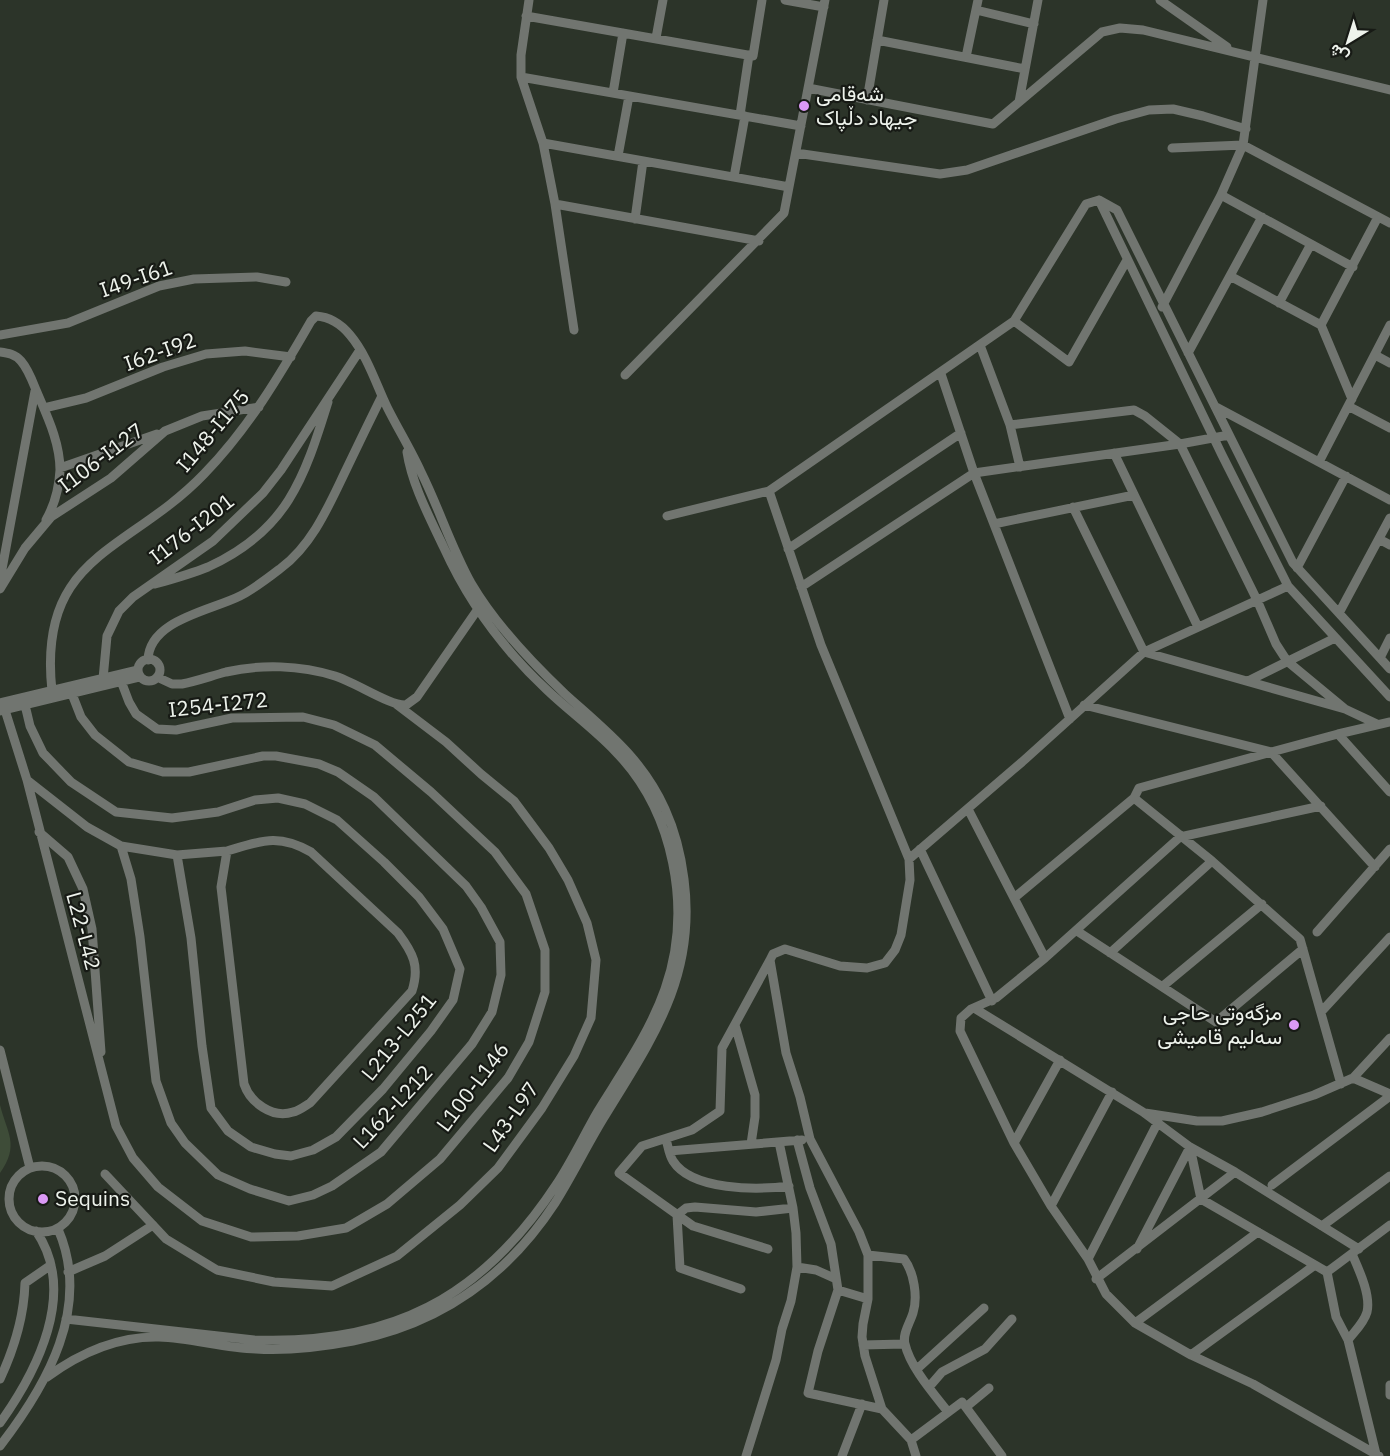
<svg xmlns="http://www.w3.org/2000/svg" width="1390" height="1456" viewBox="0 0 1390 1456" font-family="'IBM Plex Sans',Vazirmatn,sans-serif">
  <style>
    .green { fill: #3e4c38 }
    .lines { fill: none; stroke-linecap: round; stroke-linejoin: round }
    .minor { stroke: #717570; stroke-width: 9 }
    .poi-dot { fill: #db99f5; stroke: #171a15; stroke-width: 2 }
    .labels { text-anchor: middle; stroke-width: 4.5; stroke-linejoin: round; paint-order: stroke }
    .poi-label { font-size: 21px; fill: #eef3ec; stroke: #171a15; text-anchor: start }
    .street-label { font-size: 21px; fill: #eef3ec; stroke: #171a15 }
  </style>
  <rect width="100%" height="100%" fill="#2c3429"/>
  <!-- green -->
  <path class="green" d="M0 1105C7 1133 20 1145 0 1173Z"/>
  <g class="lines">
    <!-- minor -->
    <path class="minor" d="M529 0 521 55V77L543 143 555 204 574 330
      M785 0 824 7
      M1160 0 1227 47
      M976 10 1034 24
      M526 16 753 56 762 0
      M656 38 663 0
      M877 40 1025 69
      M966 57 978 0
      M521 77 801 126
      M808 88 993 124 1102 32 1120 28 1143 30 1390 90
      M613 93 623 33
      M867 100 884 0
      M1019 102 1038 0
      M740 115 749 55
      M543 143 789 187
      M1172 148 1243 145 1390 223
      M796 153 940 174 967 170 1116 119 1149 110 1173 109 1203 116 1246 129
      M618 156 629 96
      M734 177 745 116
      M1221 195 1353 267
      M1099 200 1222 455 1288 586 1390 697
      M555 204 759 241
      M635 219 643 161
      M1230 276 1321 325 1352 399
      M1279 303 1311 244
      M1162 307 1221 195 1243 145 1263 0
      M1014 321 1069 362 1127 260
      M1321 325 1378 217
      M0 335 68 323 159 286 194 279 257 277 286 282
      M980 345 1010 425 1020 467
      M0 352C8 353 15 354 21 361 28 369 32 380 36 390 47 416 60 442 60 470 59 489 55 504 46 520
      M1188 353 1262 217
      M1375 355 1390 363
      M941 374 974 473 1070 719
      M625 375 784 213 825 0
      M1348 406 1390 428
      M1216 407 1390 500
      M44 408 86 398 163 367 206 354 245 351 291 357
      M1010 425 1134 410 1145 416 1180 444 1257 600 1276 644 1287 661 1345 709
      M1114 453 1198 627
      M1319 462 1390 325
      M60 468 157 434
      M769 491 821 645 909 859 910 880 901 935 895 950 885 963 867 968 840 966 785 949 773 954 770 960 786 1053 800 1097 810 1139 859 1232 868 1255V1299L863 1324 862 1337 865 1356 882 1409 911 1440 916 1456
      M1073 507 1144 652 1345 709 1377 724
      M667 516 769 491 1014 321 1086 204 1099 200 1117 210 1293 563 1390 669
      M994 524 1134 495
      M1379 539 1390 545
      M788 549 961 433
      M1297 568 1346 476
      M0 580 35 391
      M155 584C173 579 191 574 208 567 287 531 304 479 328 402
      M801 587 974 473 1180 444 1229 435
      M0 589 25 548 51 517 111 478 165 431 202 416 259 407
      M1339 613 1390 518
      M1380 658 1390 638
      M138 670a11 11 0 1 1 22 0a11 11 0 1 1-22 0Z
      M148 660C149 620 210 611 240 596 254 589 268 578 281 568 313 544 329 505 346 470 358 445 370 420 382 396
      M157 677 172 684H182C197 681 211 676 226 672 261 664 300 665 335 676 355 682 390 706 406 705L417 697 480 606
      M103 679 107 636 119 611 133 597 213 541 263 493 281 470 360 350
      M1248 681 1335 638
      M0 703 138 670
      M25 705 30 726 43 753 71 782 116 812 172 818 218 812 255 800 278 798 305 804 337 820 384 862 419 897 443 929 460 969 453 1000 431 1031 383 1089 336 1137 313 1150 291 1156 275 1154 251 1147 228 1131 211 1108 202 1046 191 938 177 855
      M1084 705 1271 752 1375 867
      M5 710 27 780 116 1126 133 1158 158 1187 202 1221 251 1237 298 1236 346 1228 387 1204 440 1159 508 1078 529 1042 545 992V950L526 894 495 852 431 792 375 745 334 725 303 717 232 718 176 730 157 729 136 714 129 702 121 681
      M0 711 140 677
      M1338 734 1390 792
      M27 780 87 827 121 846 131 879 140 937 156 1081 171 1123 185 1143 218 1175 250 1189 289 1201 313 1195 332 1186 381 1152 472 1044 492 1012 501 975 500 942 481 907 466 886 374 797 338 772 319 764 276 756H263L189 772H163L129 762 95 735 81 717 72 694
      M1321 806 1180 837 1045 958 996 998 971 1009 961 1018 960 1031 1014 1143 1051 1206 1088 1259 1106 1294 1135 1323 1191 1355 1253 1384 1379 1456
      M968 809 1045 958
      M39 832 68 857 83 889 92 929 101 1052
      M121 846 177 855 227 851 221 887 244 1084C250 1102 272 1119 293 1112 299 1111 305 1106 310 1103L412 991C420 966 413 953 398 933L311 852C278 833 261 841 227 851
      M920 849 992 1001
      M909 859 1022 762 1144 652 1288 586
      M1014 898 1134 798
      M1077 931 1216 1022 1303 949
      M1317 932 1390 849
      M1110 953 1212 861
      M1163 986 1262 904
      M974 1008 1143 1112 1190 1147 1235 1172 1359 1249
      M1321 1012 1390 937
      M735 1025 755 1095V1117L751 1144
      M0 1050 30 1168
      M1353 1078 1390 1094
      M1341 1084 1300 939 1212 861 1134 798 1139 788 1338 734 1390 722
      M1145 1113 1197 1121H1222L1262 1112 1314 1095 1353 1078 1390 1038
      M666 1139C668 1146 669 1155 673 1161 692 1191 758 1190 789 1186
      M797 1140 810 1188 831 1244 838 1290 818 1351 808 1393 882 1409
      M1014 1143 1060 1060
      M669 1151 802 1140
      M9 1199a33 33 0 1 1 66 0a33 33 0 1 1-66 0Z
      M105 1174 166 1239 217 1270 274 1282 332 1286 397 1256 460 1205 498 1168 542 1108 574 1056 591 1018 596 960 587 923 568 880 549 848 514 801 481 774 446 742 396 704
      M1272 1185 1390 1096
      M1051 1206 1112 1092
      M677 1215 686 1208 695 1207 756 1212 793 1208
      M677 1215 680 1268 741 1289
      M1322 1226 1390 1176
      M768 1249 693 1226 619 1173 642 1146 692 1130 720 1111 722 1048 770 960
      M1137 1249 1190 1147 1201 1199 1327 1272
      M868 1255 904 1259C914 1272 918 1297 913 1313 910 1323 902 1334 905 1344 910 1367 934 1394 948 1412
      M1088 1259 1157 1124
      M797 1267 816 1270 836 1279
      M68 1272 105 1256 153 1225
      M1327 1272 1336 1317 1348 1340 1376 1454
      M1327 1272 1390 1225
      M1096 1279 1235 1172
      M838 1290 868 1299
      M66 1319 254 1340C390 1345 481 1299 556 1185 572 1161 584 1135 598 1111 622 1072 650 1032 665 989 693 909 674 811 615 751 594 729 569 711 547 690 504 650 468 601 444 548 430 518 412 485 407 452
      M1135 1323 1258 1232
      M1348 1340C1354 1332 1364 1323 1367 1312 1371 1295 1359 1270 1352 1254
      M863 1345 904 1344
      M1191 1355 1315 1265
      M917 1369 984 1308
      M47 1377C80 1353 117 1336 159 1337 192 1338 223 1348 256 1349 288 1351 321 1347 353 1341 439 1324 506 1278 555 1203 572 1176 586 1147 603 1119 651 1040 697 978 684 879 681 855 675 831 665 809 642 758 605 730 565 694 530 661 495 624 471 583 451 547 439 508 421 472 411 450 398 429 387 407 376 384 367 355 350 335 341 324 330 317 316 316L311 321C280 375 248 429 204 474 128 553 37 554 52 691
      M0 1379C14 1349 24 1317 25 1283L51 1265
      M1390 1385V1395
      M929 1387 942 1372 985 1349 1012 1319
      M966 1407 989 1388
      M0 1423C37 1371 78 1292 36 1231
      M911 1440 962 1402 1002 1456
      M0 1446C47 1385 92 1307 58 1229
      M746 1456 776 1360 782 1329 791 1301 797 1267 796 1233 793 1208 779 1142
      M842 1456 862 1404"/>
  </g>
  <!-- markers -->
  <g class="poi-dot">
    <circle cx="804" cy="106" r="6"/>
    <circle cx="1294" cy="1025" r="6"/>
    <circle cx="43" cy="1199" r="6"/>
  </g>
  <g class="labels">
    <!-- poi labels -->
    <g class="poi-label">
      <text x="816" y="101">شەقامی<tspan x="816" dy="24">جیهاد دڵپاک</tspan></text>
      <text x="1282" y="1020" text-anchor="end">مزگەوتی حاجی<tspan x="1282" dy="24">سەلیم قامیشی</tspan></text>
      <text x="55" y="1206">Sequins</text>
    </g>
    <!-- street labels -->
    <g class="street-label">
      <text transform="translate(136 279) rotate(-19)" y="7">I49-I61</text>
      <text transform="translate(160 352) rotate(-20)" y="7">I62-I92</text>
      <text transform="translate(213 431) rotate(-50)" y="7">I148-I175</text>
      <text transform="translate(101 458) rotate(-37)" y="7">I106-I127</text>
      <text transform="translate(192 529) rotate(-38)" y="7">I176-I201</text>
      <text transform="translate(218 705) rotate(-6)" y="7">I254-I272</text>
      <text transform="translate(83 931) rotate(75)" y="7">L22-L42</text>
      <text transform="translate(399 1037) rotate(-51)" y="7">L213-L251</text>
      <text transform="translate(473 1087) rotate(-53)" y="7">L100-L146</text>
      <text transform="translate(393 1107) rotate(-47)" y="7">L162-L212</text>
      <text transform="translate(511 1117) rotate(-55)" y="7">L43-L97</text>
    </g>
  </g>
  <!-- north arrow -->
  <g transform="translate(1348 42) rotate(218)" stroke="#171a15" stroke-width="4.5" paint-order="stroke">
  <path d="M0-4.5L10 22L0 15L-10 22Z" fill="#eef3ec"/>
  <text y="-9" font-size="16" font-weight="bold" text-anchor="middle" fill="#eef3ec">ش</text>
  </g>
</svg>
